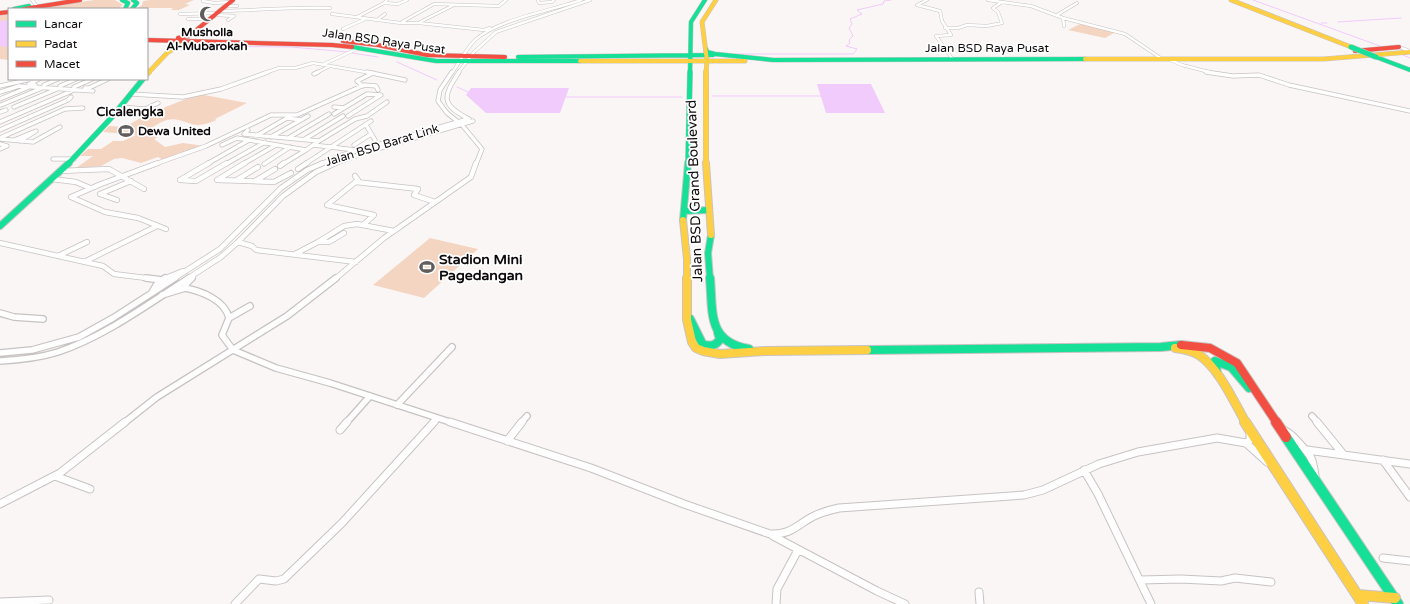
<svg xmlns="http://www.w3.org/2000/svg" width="1410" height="604" viewBox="0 0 1410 604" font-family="'Varela Round',sans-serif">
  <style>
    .green { fill: #f4d5c1 }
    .water { fill: #f0cbfb }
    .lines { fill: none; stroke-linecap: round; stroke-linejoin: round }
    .stream { stroke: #f0cbfb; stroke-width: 1 }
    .street-far4-casing { stroke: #c8c3c3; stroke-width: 3.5 }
    .street-far3-casing { stroke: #c8c3c3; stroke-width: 5 }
    .street-far2-casing { stroke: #c8c3c3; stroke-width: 6 }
    .street-far1-casing { stroke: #c8c3c3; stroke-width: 8 }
    .street-casing { stroke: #c8c3c3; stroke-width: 9 }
    .fast-far4-casing { stroke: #c8c3c3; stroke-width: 5 }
    .fast-far3-casing { stroke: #c8c3c3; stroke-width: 6 }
    .fast-far2-casing { stroke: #c8c3c3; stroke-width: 8 }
    .fast-far1-casing { stroke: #c8c3c3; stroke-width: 10 }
    .fast-casing { stroke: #c8c3c3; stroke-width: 12 }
    .slow-far4-casing { stroke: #c8c3c3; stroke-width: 5 }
    .slow-far3-casing { stroke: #c8c3c3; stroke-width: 6 }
    .slow-far2-casing { stroke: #c8c3c3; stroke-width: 8 }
    .slow-far1-casing { stroke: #c8c3c3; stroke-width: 10 }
    .slow-casing { stroke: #c8c3c3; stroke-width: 12 }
    .jam-far2-casing { stroke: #c8c3c3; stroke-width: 5 }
    .jam-far1-casing { stroke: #c8c3c3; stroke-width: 10 }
    .jam-casing { stroke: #c8c3c3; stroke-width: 12 }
    .street-far4 { stroke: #fefefe; stroke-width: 2.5 }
    .street-far3 { stroke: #fefefe; stroke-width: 3.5 }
    .street-far2 { stroke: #fefefe; stroke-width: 4.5 }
    .street-far1 { stroke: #fefefe; stroke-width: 5.5 }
    .street { stroke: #fefefe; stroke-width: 7 }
    .fast-far4 { stroke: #16e098; stroke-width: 4 }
    .fast-far3 { stroke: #16e098; stroke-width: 5 }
    .fast-far2 { stroke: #16e098; stroke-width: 6 }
    .fast-far1 { stroke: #16e098; stroke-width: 8 }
    .fast { stroke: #16e098; stroke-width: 10 }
    .slow-far4 { stroke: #ffcf43; stroke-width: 4 }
    .slow-far3 { stroke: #ffcf43; stroke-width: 5 }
    .slow-far2 { stroke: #ffcf43; stroke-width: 6 }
    .slow-far1 { stroke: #ffcf43; stroke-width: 8 }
    .slow { stroke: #ffcf43; stroke-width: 10 }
    .jam-far2 { stroke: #f24e42; stroke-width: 4 }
    .jam-far1 { stroke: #f24e42; stroke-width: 8 }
    .jam { stroke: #f24e42; stroke-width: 10 }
    .fast-bridge-casing { stroke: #c8c3c3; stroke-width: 6; stroke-linecap: butt }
    .fast-bridge { stroke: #16e098; stroke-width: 5 }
    .labels { text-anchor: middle; stroke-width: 3.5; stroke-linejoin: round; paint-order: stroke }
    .far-poi-label { font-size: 12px; font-weight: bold; fill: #0e0a0b; stroke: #fff }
    .far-street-label { font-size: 12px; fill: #0e0a0b; stroke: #fff }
    .far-quarter-label { font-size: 13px; font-weight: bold; fill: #0e0a0b; stroke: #fff }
    .street-label { font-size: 14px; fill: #0e0a0b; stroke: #fff }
    .poi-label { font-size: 14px; font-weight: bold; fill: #0e0a0b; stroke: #fff; text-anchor: start }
  </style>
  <rect width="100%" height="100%" fill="#fbf6f6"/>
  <!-- green -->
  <path class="green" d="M94 0H115L123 5 118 9H31Z
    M150 0H194L185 4 190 5 179 10H171L173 8H138L142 5 143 1Z
    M9 13V60L0 59V14Z
    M1080 24 1116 32 1105 38 1068 30Z
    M199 94 247 103 215 119 217 120C211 122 204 125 198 125 188 125 179 117 167 120 157 123 151 129 143 134L158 137 154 139 165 147 183 143 205 146 163 160 158 157 141 163 122 158 114 159 101 166 76 168 93 156H80L88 149H101L113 141H123L136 135 103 132 109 126 125 127 149 113 120 110 122 108 155 111Z
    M430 238 478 249 424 298 373 285Z"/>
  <!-- water -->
  <path class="water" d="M9 20V47L0 46V21Z
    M817 84H871L885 113H826Z
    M471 88H569L560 113H486L466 95Z"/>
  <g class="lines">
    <!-- stream -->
    <path class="stream" d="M1253 0 1380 46
      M1338 22 1401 18
      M1321 23H1327
      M182 46 291 47 348 52
      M352 53 378 57
      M734 54H853L857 49 846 46 850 43 849 40 853 36 849 28 852 24 850 19 862 14 857 10 883 4 884 1 891 0
      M1403 55 1410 58
      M397 62 437 80
      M457 87 468 92
      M712 96H821
      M566 97H682"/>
    <!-- street-far4 casing -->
    <g class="street-far4-casing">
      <path id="street-far4" d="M32 0 36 5
        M387 0 384 3 398 4 407 0
        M538 0 539 3 552 2 554 0
        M927 0 917 5 940 11 942 21 951 35 936 36
        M988 0 1031 6 1063 18 1125 34 1162 59
        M203 1 214 3 231 2
        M226 6H237
        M221 11C258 10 294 7 330 8
        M180 14 218 13
        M332 14 401 23H419L484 30 490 28
        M216 15 234 16 228 20
        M1057 15 1077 3
        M357 17 384 3
        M1063 18 1064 26
        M188 19H211
        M377 20 385 14
        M402 22 434 4 499 6 506 0
        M420 22 452 6
        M945 28H958L967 25 987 26 1002 23 998 12 993 8 1002 2
        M343 29 365 19
        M936 36 953 60
        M1399 47 1410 51
        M1168 59 1182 65 1213 73
        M324 64 359 48
        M265 73 279 68H295L313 63 371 73
        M316 73 330 66
        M452 73C459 63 466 49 475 40 499 19 550 11 581 0
        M458 73 474 52 496 32 590 0"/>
    </g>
    <!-- street-far3 casing -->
    <g class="street-far3-casing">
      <path id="street-far3" d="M367 72 405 80
        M452 72 440 90 438 101 447 113 462 125 482 149 476 164
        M459 72C443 97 440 104 469 119
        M1206 72 1233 76 1259 75 1289 85 1410 111
        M314 74 318 72
        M35 85 29 84 39 79
        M44 85 58 79
        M0 86 31 79
        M60 86 76 79
        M363 86 357 81 373 73
        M74 87 92 79
        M85 88H89L108 79
        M0 92 19 86 93 91
        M131 94 183 97 221 89 268 72
        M0 99 29 87
        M1 105 42 88
        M14 107 57 89
        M120 107 145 109 158 103
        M334 107 344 108
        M0 112 6 110
        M334 114 367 94 381 95 348 116
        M287 118 301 120
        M0 122 74 90
        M366 125 375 140
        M0 130 68 100 71 97
        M248 130 244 134 319 141 313 145
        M256 136 287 118
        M271 137 308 116
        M290 137 329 114
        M0 138 65 109 83 108
        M0 139 33 142 60 127
        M305 139 343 116
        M14 140 36 131 20 141
        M319 141 355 119 367 116 387 102
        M0 144 7 146 0 149
        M222 145 237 138 306 150 313 145 356 150
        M354 145 371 134
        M53 159H74
        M155 164 206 146 271 115H297L364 85 376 86 378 90
        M207 164 249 140
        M226 164 265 142
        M243 164 276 145
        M264 164 290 147
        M283 164 306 150
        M305 164 371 121
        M320 164 342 155 468 119
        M334 164 370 151 473 121"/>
    </g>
    <!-- street-far2 casing -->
    <g class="street-far2-casing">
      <path id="street-far2" d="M209 163 180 180 196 181 227 163
        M245 163 217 180 274 182 291 173
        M280 166 284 163
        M298 169 307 163
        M60 171 109 169 144 189
        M355 176 358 180 327 205 374 215 363 225
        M52 179 76 182 90 188
        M235 181 258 167
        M255 181 275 169
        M356 182 418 189 414 195 435 202
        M100 194 131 181
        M100 194 117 200
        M71 197 101 184 158 163
        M71 197 105 212 138 218 166 229
        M238 242 252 246 256 250 356 262
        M318 242 344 226 357 224 394 231
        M0 243 103 266 114 274 154 279
        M295 254 318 242H329L344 233
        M58 256 87 242
        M84 262 157 226
        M163 279 183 271
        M173 279 220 249 281 188 307 170 323 163
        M187 279 221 257 238 242 283 196 316 172 336 163
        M191 279 193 277
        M335 279 384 238 471 177 476 163"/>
    </g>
    <!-- street-far1 casing -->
    <g class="street-far1-casing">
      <path id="street-far1" d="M146 278 162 280
        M185 288C201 291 225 300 229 318L222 335 233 350 276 368 330 383 453 423
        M152 292 157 284 165 278
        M162 295 185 288 187 283 192 278
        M0 313 14 317 43 319
        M229 318 250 306
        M0 353 32 350 79 337 113 318 175 278
        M0 361C19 360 39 358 58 352 105 336 147 305 189 278
        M397 405 452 347
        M1312 416 1318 423
        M124 423 157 397 287 316 336 278
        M346 423 370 396
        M433 423 437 419
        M521 423 527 416"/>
    </g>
    <!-- street casing -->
    <g class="street-casing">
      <path id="street" d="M450 422 591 468 684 504 770 534C790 535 796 526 812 517 821 512 830 510 839 508L1024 495 1043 490 1099 464 1138 452 1217 438 1246 443
        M1317 422 1343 454
        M340 430 347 422
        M1250 431V440L1246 443 1267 462
        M1285 431C1292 434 1294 438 1300 444 1312 457 1312 457 1315 475
        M507 441 522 422
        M1307 450 1410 464
        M1383 460 1410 497
        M1084 470 1098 494 1151 604
        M55 476 90 489
        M0 504 60 473 125 422
        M773 536 877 591 905 604
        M1383 558 1410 561
        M1140 580 1181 579 1221 581 1235 578 1271 582
        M979 592 980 604
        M0 602 49 600
        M235 604 259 579 276 581 284 579 342 523 434 422
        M776 604 777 589 798 550"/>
    </g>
    <!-- fast-far4 casing -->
    <g class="fast-far4-casing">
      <path id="fast-far4" d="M122 0 128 3 125 9
        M14 9 29 6
        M132 9 137 3 133 0
        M352 47 436 61H580
        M706 49 707 52 715 54 773 60 1085 59
        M518 57 713 55
        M1376 57 1410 70
        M690 73 691 22 705 0"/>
    </g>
    <!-- fast-far3 casing -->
    <g class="fast-far3-casing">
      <path id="fast-far3" d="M68 164 112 117 143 79
        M688 164 690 72"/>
    </g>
    <!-- fast-far2 casing -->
    <g class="fast-far2-casing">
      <path id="fast-far2" d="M684 211 709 210
        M683 220 688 163
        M0 226 69 163
        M710 279 708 253 711 235"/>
    </g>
    <!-- fast-far1 casing -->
    <g class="fast-far1-casing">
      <path id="fast-far1" d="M710 278C713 312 707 342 749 349
        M690 319 703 345C711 346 716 346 720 339L718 333
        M867 350 1161 347 1181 345
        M1217 373 1215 361 1231 367 1249 388"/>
    </g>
    <!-- fast casing -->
    <g class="fast-casing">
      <path id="fast" d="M1286 437 1398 604"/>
    </g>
    <!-- slow-far4 casing -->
    <g class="slow-far4-casing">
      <path id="slow-far4" d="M1231 0 1351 47
        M1085 59H1324L1410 52
        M580 61H745
        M148 73 168 52 183 44
        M706 73 707 61 702 22 716 0"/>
    </g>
    <!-- slow-far3 casing -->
    <g class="slow-far3-casing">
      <path id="slow-far3" d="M147 74 149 72
        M706 164V72"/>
    </g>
    <!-- slow-far2 casing -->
    <g class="slow-far2-casing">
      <path id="slow-far2" d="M706 163 711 235
        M683 220 687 259V279"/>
    </g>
    <!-- slow-far1 casing -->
    <g class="slow-far1-casing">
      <path id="slow-far1" d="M687 278V320L692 342 696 348 703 351 720 354 765 351 867 350
        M1175 348C1183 349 1191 350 1199 355 1219 368 1234 402 1246 423"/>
    </g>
    <!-- slow casing -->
    <g class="slow-casing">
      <path id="slow" d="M1245 422 1363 604
        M1358 595 1395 598"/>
    </g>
    <!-- jam-far2 casing -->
    <g class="jam-far2-casing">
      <path id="jam-far2" d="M24 9 80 0
        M0 13 9 12
        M178 38 189 36 233 0
        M147 40 332 45 352 47
        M343 41 378 45 427 55 505 57
        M1355 51 1399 47"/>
    </g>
    <!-- jam-far1 casing -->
    <g class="jam-far1-casing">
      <path id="jam-far1" d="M1181 345 1210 348 1237 363 1277 423"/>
    </g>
    <!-- jam casing -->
    <g class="jam-casing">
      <path id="jam" d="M1276 422 1286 437"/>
    </g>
    <!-- street-far4 -->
    <use href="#street-far4" class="street-far4"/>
    <!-- street-far3 -->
    <use href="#street-far3" class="street-far3"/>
    <!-- street-far2 -->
    <use href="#street-far2" class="street-far2"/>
    <!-- street-far1 -->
    <use href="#street-far1" class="street-far1"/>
    <!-- street -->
    <use href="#street" class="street"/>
    <!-- fast-far4 -->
    <use href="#fast-far4" class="fast-far4"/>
    <!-- fast-far3 -->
    <use href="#fast-far3" class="fast-far3"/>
    <!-- fast-far2 -->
    <use href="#fast-far2" class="fast-far2"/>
    <!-- fast-far1 -->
    <use href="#fast-far1" class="fast-far1"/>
    <!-- fast -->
    <use href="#fast" class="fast"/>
    <!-- slow-far4 -->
    <use href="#slow-far4" class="slow-far4"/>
    <!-- slow-far3 -->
    <use href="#slow-far3" class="slow-far3"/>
    <!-- slow-far2 -->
    <use href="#slow-far2" class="slow-far2"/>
    <!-- slow-far1 -->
    <use href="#slow-far1" class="slow-far1"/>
    <!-- slow -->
    <use href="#slow" class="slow"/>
    <!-- jam-far2 -->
    <use href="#jam-far2" class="jam-far2"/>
    <!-- jam-far1 -->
    <use href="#jam-far1" class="jam-far1"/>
    <!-- jam -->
    <use href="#jam" class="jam"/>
    <!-- fast-bridge casing -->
    <g class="fast-bridge-casing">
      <path id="fast-bridge" d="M1351 47 1376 57"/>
    </g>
    <!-- fast-bridge -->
    <use href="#fast-bridge" class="fast-bridge"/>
  </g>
  <!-- icons -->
  <defs>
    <g id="mosque-bare" transform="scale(1.2)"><path d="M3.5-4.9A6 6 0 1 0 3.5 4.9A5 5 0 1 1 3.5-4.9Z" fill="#615d5d" stroke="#fff" stroke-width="2.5" paint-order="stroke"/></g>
    <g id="stadium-bare" transform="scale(1.2)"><path d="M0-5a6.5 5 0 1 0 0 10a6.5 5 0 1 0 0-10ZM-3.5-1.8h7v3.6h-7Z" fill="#615d5d" stroke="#fff" stroke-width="2.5" paint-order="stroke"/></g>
  </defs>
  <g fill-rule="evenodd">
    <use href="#mosque-bare" x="207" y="14"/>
    <use href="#stadium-bare" x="126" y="131"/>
    <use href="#stadium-bare" x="427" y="267"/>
  </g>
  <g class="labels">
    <!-- far-poi labels -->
    <g class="far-poi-label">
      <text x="207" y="36">Musholla<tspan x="207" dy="14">Al-Mubarokah</tspan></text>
      <text x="138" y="135" text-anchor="start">Dewa United</text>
    </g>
    <!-- far-street labels -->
    <g class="far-street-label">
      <text transform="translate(384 41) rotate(8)" y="4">Jalan BSD Raya Pusat</text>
      <text x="987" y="52">Jalan BSD Raya Pusat</text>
      <text transform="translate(382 145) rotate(-17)" y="4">Jalan BSD Barat Link</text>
    </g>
    <!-- far-quarter labels -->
    <g class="far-quarter-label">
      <text x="130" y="116">Cicalengka</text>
    </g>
    <!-- street labels -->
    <g class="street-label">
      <text transform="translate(694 191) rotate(-92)" y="5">Jalan BSD Grand Boulevard</text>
    </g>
    <!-- poi labels -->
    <g class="poi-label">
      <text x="439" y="264">Stadion Mini<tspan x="439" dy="16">Pagedangan</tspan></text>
    </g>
  </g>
  <!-- legend -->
  <rect x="8" y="8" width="140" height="72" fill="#ffffff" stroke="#9f9d9d"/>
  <rect x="16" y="21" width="20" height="6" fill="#16e098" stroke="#9f9d9d"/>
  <text x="44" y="28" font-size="12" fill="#0e0a0b">Lancar</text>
  <rect x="16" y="41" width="20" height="6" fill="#ffcf43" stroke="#9f9d9d"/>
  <text x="44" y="48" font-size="12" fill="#0e0a0b">Padat</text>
  <rect x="16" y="61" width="20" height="6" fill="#f24e42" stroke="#9f9d9d"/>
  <text x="44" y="68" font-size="12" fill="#0e0a0b">Macet</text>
</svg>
